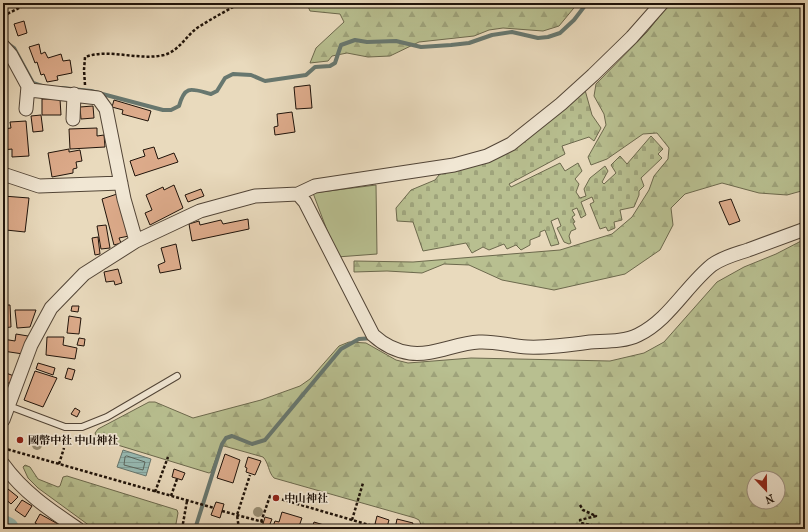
<svg xmlns="http://www.w3.org/2000/svg" width="808" height="532" viewBox="0 0 808 532" font-family="'IM FELL French Canon','Noto Serif JP',serif">
  <style>
    .forest { fill: url(#forest-firs); stroke: #6c694d; fill-rule: evenodd }
    .cemetery { fill: url(#cemetery-stones); stroke: #6c694d }
    .park { fill: #b8bf90; stroke: #6c694d }
    .water { fill: url(#water-rules); stroke: #67776f }
    .lines { fill: none; stroke-linecap: round; stroke-linejoin: round }
    .shore { stroke: #5b665e; stroke-width: 1 }
    .stream { stroke: #67776f; stroke-width: 4 }
    .river { stroke: #97bab3; stroke-width: 24 }
    .building { fill: #ddab8b; stroke: #1f130a }
    .lane-casing { stroke: #524537; stroke-width: 8 }
    .street-casing { stroke: #524537; stroke-width: 15 }
    .path { stroke: #1f130a; stroke-width: 2.5; stroke-dasharray: 3 2; stroke-linecap: butt }
    .lane { stroke: #f1e7d4; stroke-width: 6 }
    .street { stroke: #f1e7d4; stroke-width: 13 }
    .tree { fill: #988e74 }
    .poi-dot { fill: #8f2418; stroke: #f1e7d4; stroke-width: 1.5 }
    .labels { text-anchor: middle; stroke-width: 3.5; stroke-linejoin: round; paint-order: stroke }
    .poi-label { font-size: 11px; font-weight: bold; fill: #1f130a; stroke: #f1e7d4; text-anchor: start }
  </style>
  <defs>
    <pattern id="forest-firs" width="22" height="20" patternUnits="userSpaceOnUse"><rect width="22" height="20" fill="#b8bf90"/><path d="M5 1l3.5 6h-7zM16 11l3.5 6h-7z" fill="#9ea37b"/></pattern>
    <pattern id="cemetery-stones" width="16" height="16" patternUnits="userSpaceOnUse"><rect width="16" height="16" fill="#b8bf90"/><path d="M2 7V4a2 2 0 0 1 4 0v3zM10 15v-3a2 2 0 0 1 4 0v3z" fill="#9ea37b"/></pattern>
    <pattern id="water-rules" width="6" height="5" patternUnits="userSpaceOnUse"><rect width="6" height="5" fill="#97bab3"/><path d="M0 2.5h6" fill="none" stroke="#829f99"/></pattern>
  </defs>
  <rect width="100%" height="100%" fill="#e9dabd"/>
  <filter id="stains"><feTurbulence type="fractalNoise" baseFrequency=".005" numOctaves="4"/><feColorMatrix values="0 0 0 0 .2 0 0 0 0 .09 0 0 0 0 .02 0 0 0 .5 -.17"/></filter>
  <radialGradient id="worn" r=".72"><stop offset=".6" stop-color="#630" stop-opacity="0"/><stop offset="1" stop-color="#630" stop-opacity=".3"/></radialGradient>
  <!-- forest -->
  <path class="forest" d="M311 3H578L559 26 543 31 503 28 489 30 474 36 419 42 390 56 368 57 347 53 332 56 328 61 310 63 316 48 344 22 340 14 310 11 307 4Z
    M670 3H805V190L787 195 759 193 722 183 685 194 671 208 673 225 660 250 625 274 554 290 502 280 469 265 444 264 422 273 387 271 354 272V261L413 262 560 250 612 234 632 217 649 190 654 176 668 159 669 148 657 133 643 134 607 159 591 165 588 157 606 125 604 114 594 96 596 84 647 32Z
    M805 239V529H423L419 520 415 518 274 478C268 472 269 463 263 457L224 446 220 447 211 472 209 473 98 439 95 433 98 429 149 402H155L193 418 261 400 300 386 310 379 339 346 349 342 366 343 396 360 408 363 471 358 610 361 644 353 664 342 717 282 744 267 776 254ZM754 478H778V502H754Z
    M25 465 30 467 38 479 58 487 60 486 63 477 67 476 177 510 178 513 175 529H94L38 488 28 478 23 467Z"/>
  <!-- cemetery -->
  <path class="cemetery" d="M585 90 592 115 601 128 594 141 589 137 562 146 565 154 509 184 511 187 560 163 565 171 578 163 582 171 575 179 579 184 576 192 580 198 586 196 584 189 590 178 605 166 608 171 602 182 604 184 616 173 611 165 620 156 627 164 651 136 663 149 658 154 662 158 641 178 644 186 639 191V195L634 207 620 210 622 220 614 222 615 228 608 231 606 227 600 229 590 204 594 202 592 197 581 202 586 215 581 218 577 208 572 210 575 215 572 217 575 222 573 223 576 229 571 231 569 236 571 243 569 244 564 242 557 228 561 226 558 218 551 221 559 244 551 246 545 230 540 232V236L530 240V245L521 250 516 245 507 249 504 244 489 250 483 247 472 253 466 243 423 251 413 222 397 221 396 208 411 190 435 180 439 175 447 170H460L481 162Z"/>
  <!-- park -->
  <path class="park" d="M376 185 377 254 337 257 313 193Z"/>
  <!-- water -->
  <path class="water" d="M123 450 151 459 146 476 117 467Z"/>
  <g class="lines">
    <!-- shore -->
    <path class="shore" d="M127 456 145 462 143 470 124 465 125 457Z"/>
    <!-- stream -->
    <path class="stream" d="M3 40 14 48 33 83 42 86
      M62 88 91 91 163 110H171L179 106C185 84 192 89 211 94L217 91 225 78 233 74 251 75 265 81 306 75 315 67 330 66 335 63 341 45 355 40 367 42 396 41 421 47 451 45 469 43 492 35 512 32 538 38 548 37 560 33 574 20 587 3
      M195 529 222 444 226 438 232 436 252 444 265 440 341 349 359 339 373 338"/>
    <!-- river -->
    <path class="river" d="M3 527 7 529"/>
  </g>
  <!-- building -->
  <path class="building" d="M24 21 27 33 18 36 14 24Z
    M39 44 41 54 45 52 48 58 61 54 63 61 70 60 72 73 57 76 58 80 47 82 44 74 41 75 37 62 35 63 29 47Z
    M310 85 312 108 296 109 294 87Z
    M42 99H60L61 115H42Z
    M114 100 151 111 148 121 122 114 123 110 112 107Z
    M93 106 94 118 81 119 80 107Z
    M292 112 295 132 275 135 274 127 278 126 277 114Z
    M41 115 43 131 33 132 31 116Z
    M26 121 29 156 12 157V149L3 150V129L11 128 10 122Z
    M97 128V136L104 135 105 147 70 149 69 129Z
    M154 147 158 159 174 153 178 162 135 176 130 161 145 156 143 150Z
    M69 149V152L80 150 82 161 76 162 77 168 73 169V173L52 177 48 153Z
    M174 185 183 208 150 225 145 213 152 210 146 195 163 187 164 190Z
    M201 189 204 196 188 202 185 195Z
    M117 194 129 236 119 238 121 243 114 245 102 199Z
    M3 196 29 198 25 232 6 230 7 210 3 209Z
    M731 199 740 221 729 225 719 202Z
    M248 219 249 229 192 241 189 224 199 221 200 225 221 220 223 224Z
    M106 225 110 248 101 249 97 226Z
    M98 237 100 254 95 255 92 238Z
    M176 244 181 269 160 273 158 265 165 262 161 248Z
    M118 269 122 283 115 285 114 281 106 282 104 272Z
    M3 302 4 305H10L11 327 3 328Z
    M72 306H79L78 312 71 311Z
    M15 310H36L30 327 17 328Z
    M69 316 81 318 79 334 67 333Z
    M16 334 28 336 23 354 3 351V339L15 341Z
    M47 337H64L63 345 77 348 75 359 46 355Z
    M79 338 85 339 84 346 77 345Z
    M38 363 55 368 53 375 36 369Z
    M68 368 75 370 72 380 65 378Z
    M35 371 57 378 43 407 24 400Z
    M6 373 14 376 11 384 3 381Z
    M4 385 10 387 8 393 3 392Z
    M75 408 80 411 77 417 71 414Z
    M225 454 240 460 233 483 217 478Z
    M248 457 261 461 255 475 246 472 247 468 245 467Z
    M174 469 185 473 182 480 172 477Z
    M8 489 18 497 11 504 3 497V494Z
    M22 500 32 506 25 517 15 510Z
    M216 502 224 504 220 518 211 515Z
    M282 512 302 518 298 529H272L275 521 279 522Z
    M40 514 67 529H45L35 523Z
    M377 516 389 520 387 527 375 524Z
    M265 517 272 519 268 529 262 527Z
    M397 519 413 523 411 529H395Z
    M314 522 337 529H304L305 526 312 528Z"/>
  <g class="lines">
    <!-- lane casing -->
    <g class="lane-casing">
      <path id="lane" d="M9 406 65 427H82L107 417 177 376"/>
    </g>
    <!-- street casing -->
    <g class="street-casing">
      <path id="street" d="M3 46 11 55 30 90 98 98 106 109 124 199 136 241
        M26 109 28 86
        M73 119 74 94
        M3 174 39 186 121 183
        M298 194 305 202 373 335C384 345 395 351 410 353 433 356 456 343 479 342 495 341 510 346 527 347 548 348 569 345 590 342 605 341 624 342 638 335 669 320 686 286 712 265 723 257 736 254 748 250 767 243 786 236 805 229
        M3 420 31 345 51 308 84 274 136 241 200 211 255 196 298 194 315 186 454 165 487 156 511 144 561 104 593 75 632 37 662 3
        M3 464C23 492 50 510 78 529"/>
    </g>
    <!-- path -->
    <path class="path" d="M3 16 29 3
      M85 85 84 70 85 57C110 48 138 61 164 55 179 51 186 36 197 28 211 19 226 11 240 3
      M3 448 214 508
      M59 464 64 448
      M155 492 168 457
      M171 496 177 479
      M324 501 325 499
      M580 505 583 510 596 516 580 520 581 523 596 526V529
      M222 511 263 522
      M352 520 363 483
      M261 522 270 496 383 529
      M182 529 187 501
      M239 529 237 515 250 475"/>
    <!-- lane -->
    <use href="#lane" class="lane"/>
    <!-- street -->
    <use href="#street" class="street"/>
  </g>
  <!-- trees -->
  <g class="tree">
    <circle cx="37" cy="445" r="5"/>
    <circle cx="258" cy="512" r="5"/>
  </g>
  <!-- markers -->
  <g class="poi-dot">
    <circle cx="20" cy="440" r="4"/>
    <circle cx="276" cy="498" r="4"/>
  </g>
  <g class="labels">
    <!-- poi labels -->
    <g class="poi-label">
      <text x="28" y="444">國幣中社 中山神社</text>
      <text x="284" y="502">中山神社</text>
    </g>
  </g>
  <!-- margin -->
  <rect width="808" height="532" fill="none" stroke="#e9dabd" stroke-width="16"/>
  <rect x="4" y="4" width="800" height="524" fill="none" stroke="#1f130a" stroke-width="2"/>
  <rect x="8" y="8" width="792" height="516" fill="none" stroke="#1f130a"/>
  <!-- north arrow -->
  <g transform="translate(766 490) rotate(158)"><circle r="19" fill="#f1e7d4" stroke="#9d9283"/>
  <path d="M0-3L7 15L0 10L-7 15Z" fill="#8f2418"/>
  <text y="-6" font-size="11" font-weight="bold" text-anchor="middle" fill="#1f130a">N</text>
  </g>
  <rect width="100%" height="100%" filter="url(#stains)"/>
  <rect width="100%" height="100%" fill="url(#worn)"/>
</svg>
